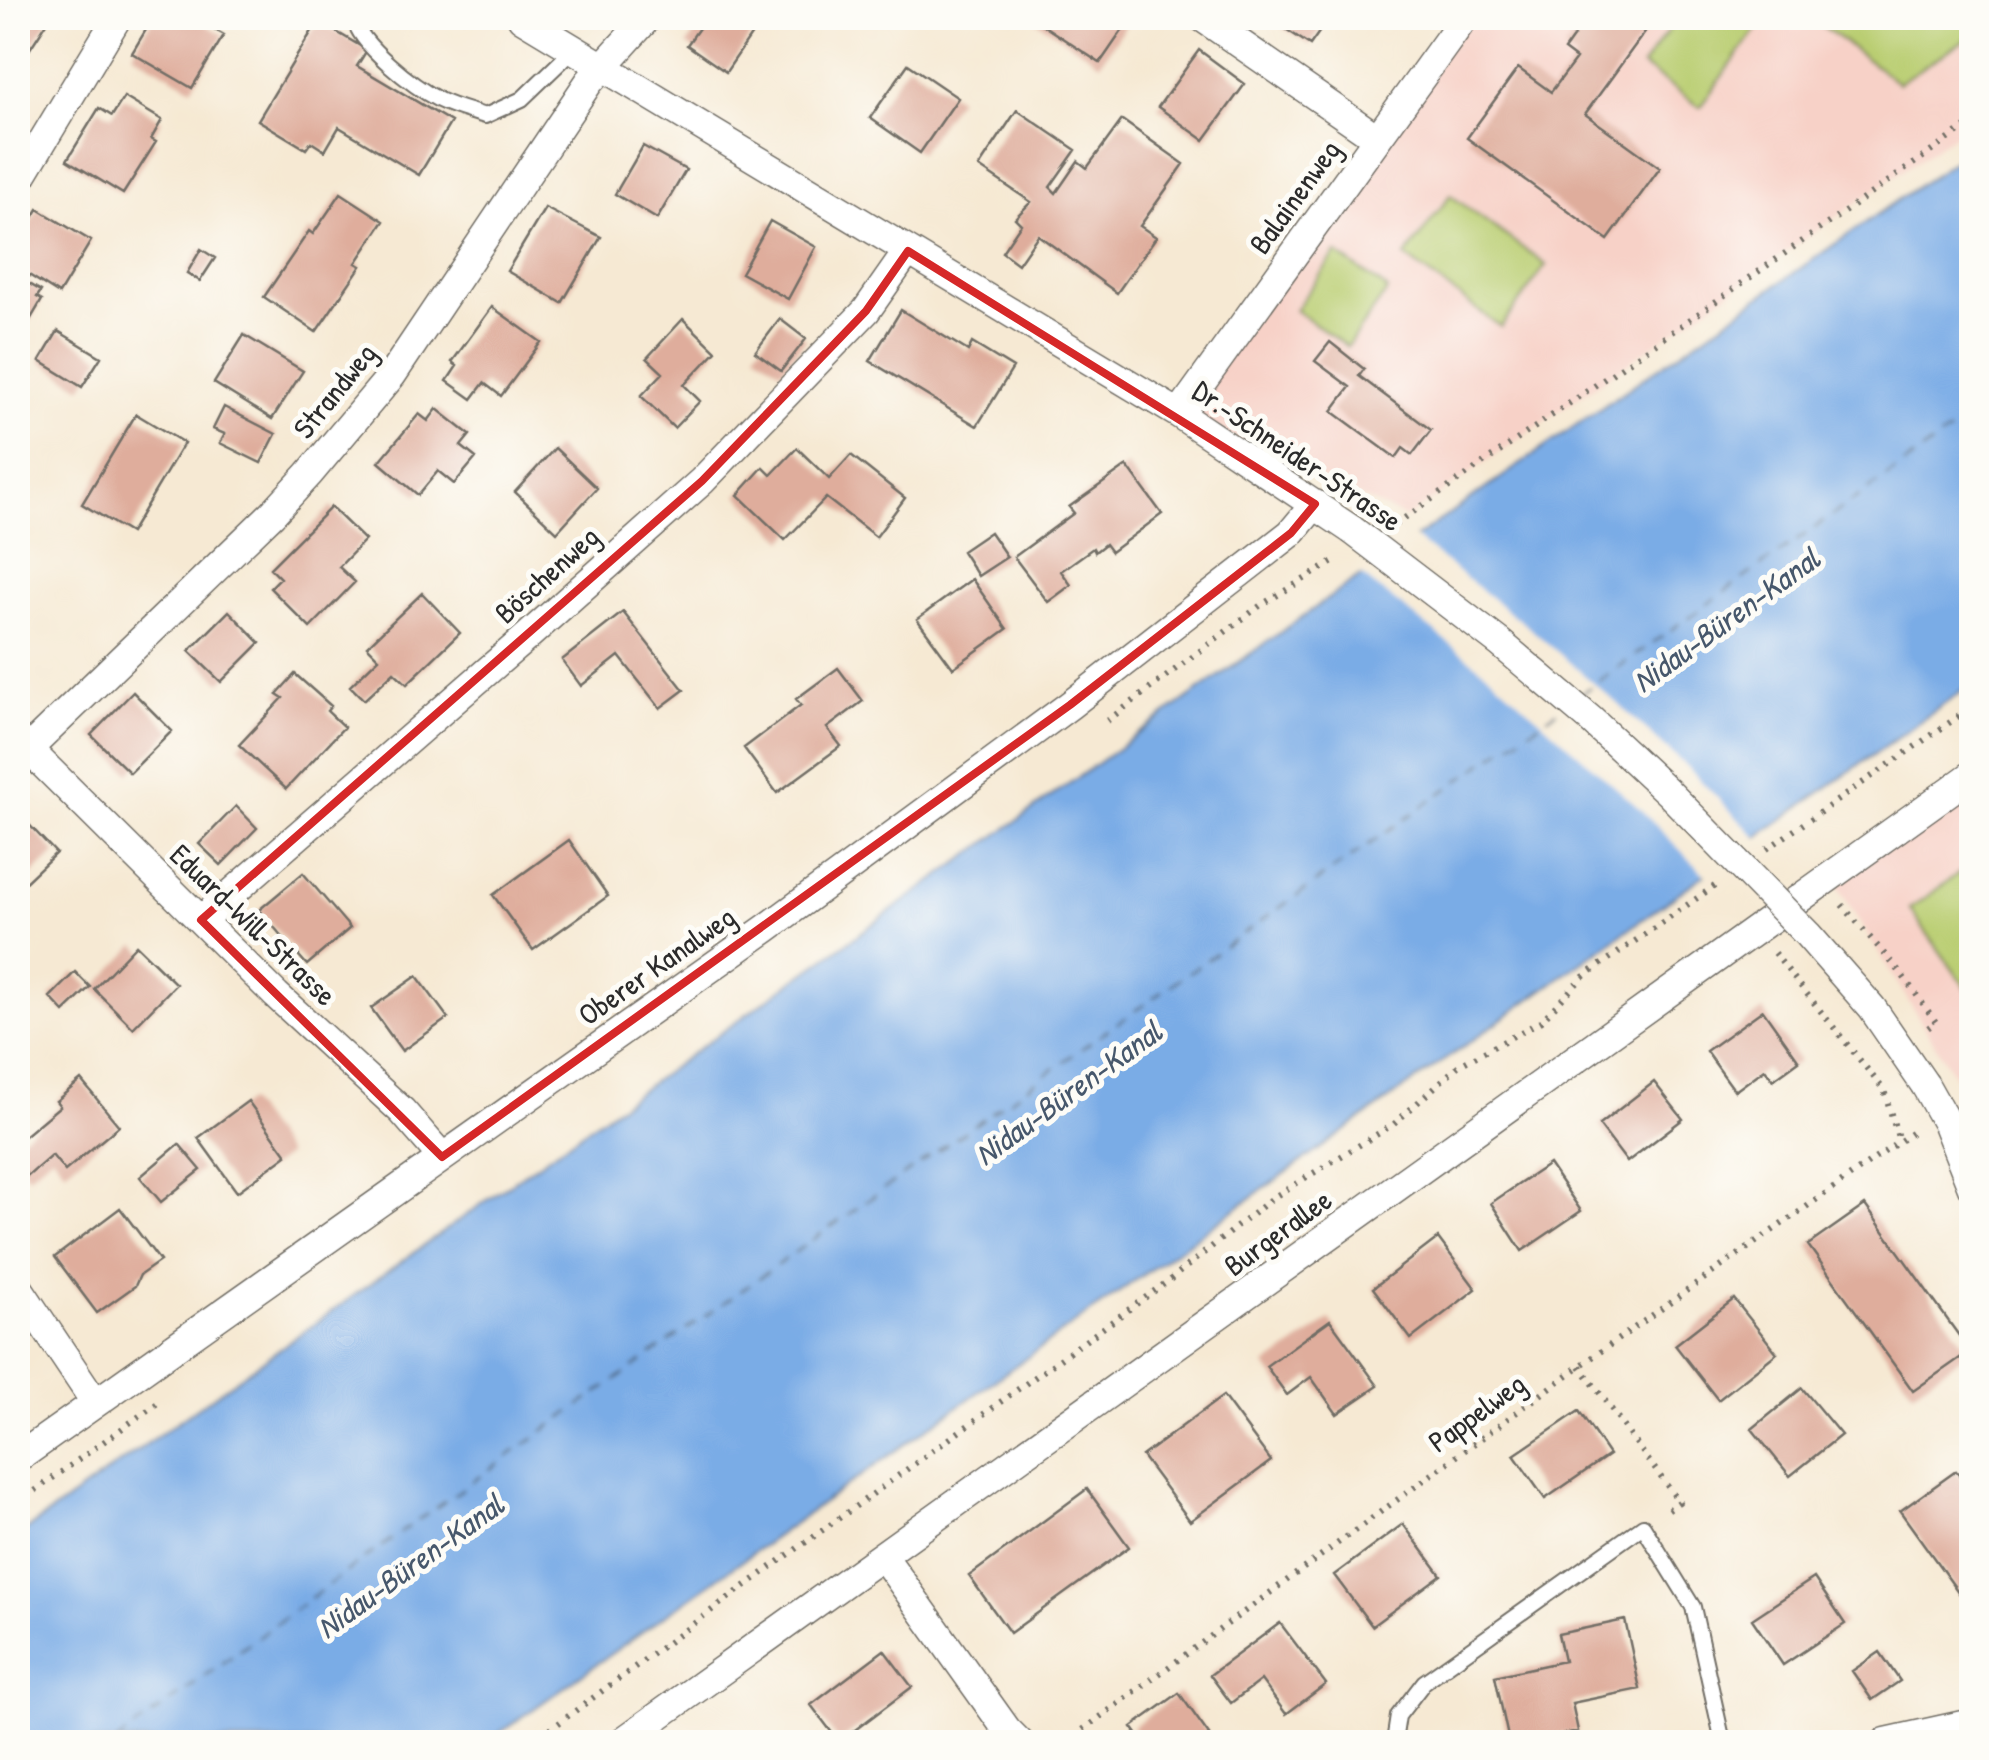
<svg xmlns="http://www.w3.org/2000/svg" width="1989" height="1760" viewBox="0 0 1989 1760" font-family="'Patrick Hand',sans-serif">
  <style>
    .built { fill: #f7d1c7 }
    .green { fill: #bace72; stroke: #727c4e; stroke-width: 2.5 }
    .water { fill: #7aace6; stroke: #526c88; stroke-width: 2.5 }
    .pier { fill: #f6e9d3 }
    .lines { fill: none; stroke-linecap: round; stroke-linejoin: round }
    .ferry { stroke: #47586c; stroke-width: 2.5; stroke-dasharray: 12 10; stroke-linecap: butt }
    .building { fill: #dfad9c }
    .lane-casing { stroke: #726e66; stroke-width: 18 }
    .street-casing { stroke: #726e66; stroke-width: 31 }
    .path { stroke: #726e66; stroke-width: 6; stroke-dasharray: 2.5 8; stroke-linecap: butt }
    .lane { stroke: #fff; stroke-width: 14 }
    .street { stroke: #fff; stroke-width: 28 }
    .street-bridge-casing { stroke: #726e66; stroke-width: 31; stroke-linecap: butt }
    .street-bridge { stroke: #fff; stroke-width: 28 }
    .marked { fill: none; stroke: #d62828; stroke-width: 8; stroke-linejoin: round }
    .labels { text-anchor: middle; stroke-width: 10; stroke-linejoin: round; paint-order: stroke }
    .street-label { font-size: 30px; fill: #2b2b2b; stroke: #fdfcf7 }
    .water-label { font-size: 32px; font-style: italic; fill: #47586c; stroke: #fdfcf7 }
  </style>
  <rect width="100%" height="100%" fill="#fdfcf7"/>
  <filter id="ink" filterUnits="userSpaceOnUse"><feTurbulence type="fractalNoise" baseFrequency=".01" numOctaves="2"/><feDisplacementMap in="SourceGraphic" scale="20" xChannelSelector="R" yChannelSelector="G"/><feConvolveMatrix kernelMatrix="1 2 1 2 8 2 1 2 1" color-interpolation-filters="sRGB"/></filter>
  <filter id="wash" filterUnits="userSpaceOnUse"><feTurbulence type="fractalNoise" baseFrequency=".0048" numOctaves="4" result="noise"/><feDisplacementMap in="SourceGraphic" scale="40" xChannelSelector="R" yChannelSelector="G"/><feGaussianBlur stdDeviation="2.25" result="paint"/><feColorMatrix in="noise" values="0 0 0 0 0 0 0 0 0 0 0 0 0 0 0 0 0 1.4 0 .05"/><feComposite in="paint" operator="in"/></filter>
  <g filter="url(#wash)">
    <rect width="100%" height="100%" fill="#f6e9d3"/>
    <!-- built -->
    <path class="built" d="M1464 18H1971V123L1406 518 1179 414Z
      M1971 775V1127L1956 1078 1831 876Z"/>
    <!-- green -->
    <path class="green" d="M1677 18H1765L1700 107 1642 66Z
      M1823 18H1971V36L1898 83 1819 23Z
      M1450 195 1546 265 1501 327 1405 257Z
      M1336 253 1388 290 1347 347 1295 310Z
      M1971 864V995L1910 909Z"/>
    <!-- water -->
    <path class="water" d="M1971 149V685L487 1742H18V1536L1292 624Z"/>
    <!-- pier -->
    <path class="pier" d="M1411 535 1532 630 1613 700 1687 767 1760 841 1708 878 1640 809 1490 675 1357 572Z"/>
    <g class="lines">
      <!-- ferry -->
      <path class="ferry" d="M1581 694 1972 416
        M116 1742 358 1563 1558 710"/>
    </g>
    <g id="blocks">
      <!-- building -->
      <path class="building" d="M18 18H50L18 67Z
        M153 18 161 23 165 18H194L224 35 192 88 132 53Z
        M706 18H763L726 72 687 45Z
        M1032 18H1131L1100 63Z
        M1269 18H1329L1310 45Z
        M1554 18H1655L1585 114 1660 168 1608 240 1467 138 1518 68 1551 92 1576 59 1564 50 1574 36 1552 21Z
        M318 21 367 50 357 66 451 122 419 175 339 127 325 151 311 142 306 149 258 120Z
        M1199 50 1245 84 1204 140 1158 107Z
        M908 64 958 98 920 153 870 118Z
        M124 97 162 120 151 139 156 142 123 194 67 160 99 108 112 116Z
        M1017 110 1076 150 1050 187 1056 193 1078 161 1087 168 1122 120 1184 164 1140 226 1156 237 1117 293 1038 235 1018 264 1002 252 1021 224 1015 218 1031 202 979 167Z
        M643 146 686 170 657 219 615 194Z
        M341 193 384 221 356 263 361 266 316 332 264 297 309 231 313 234Z
        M545 208 601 237 562 303 507 271Z
        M38 209 91 241 59 294 18 268V243Z
        M770 221 816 247 788 299 741 273Z
        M201 249 215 258 200 281 187 273Z
        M18 277 41 291 37 297 42 300 26 327 18 321Z
        M492 307 541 342 501 396 484 383 472 399 447 381 457 366 452 362Z
        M901 310 968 351 972 343 1013 368 977 426 870 361Z
        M683 319 716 351 684 385 700 401 674 428 641 396 663 373 647 358Z
        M780 319 806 339 781 371 755 352Z
        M58 331 101 357 82 387 40 361Z
        M244 335 303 371 272 419 214 383Z
        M1330 342 1364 369 1359 376 1431 430 1412 455 1403 448 1396 458 1332 411 1350 387 1315 361Z
        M224 407 276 434 261 463 220 443 225 434 213 429Z
        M437 409 470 435 461 446 476 458 454 484 438 471 418 495 379 462 419 414 428 421Z
        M136 414 184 443 130 533 82 504Z
        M555 448 597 488 557 532 515 492Z
        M797 448 829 479 851 455 905 498 876 537 826 498 785 540 738 495 763 467 771 475Z
        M1127 466 1162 514 1111 552 1105 544 1095 552 1093 548 1061 571 1071 585 1048 602 1014 557 1074 513 1069 507Z
        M331 507 365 540 339 567 355 582 310 628 270 588 280 578 270 568Z
        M990 532 1007 557 978 576 962 551Z
        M972 579 1007 629 953 668 917 619Z
        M422 593 460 633 407 684 394 672 364 700 350 686 379 658 367 646Z
        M229 611 260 643 221 682 189 651Z
        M623 612 684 690 660 708 619 656 581 686 562 660Z
        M838 668 863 701 827 728 841 746 777 793 744 748 801 705 796 699Z
        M295 674 331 706 327 711 344 727 286 789 239 745 283 698 277 694Z
        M133 692 172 731 130 773 91 735Z
        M236 806 257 828 221 865 199 844Z
        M18 813 56 853 18 889Z
        M569 840 608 896 533 950 493 895Z
        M303 873 350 928 307 965 259 910Z
        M136 945 176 984 133 1028 94 989Z
        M75 972 90 987 64 1012 50 997Z
        M417 976 448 1018 402 1051 371 1008Z
        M1763 1010 1799 1061 1773 1080 1765 1069 1735 1091 1706 1051Z
        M81 1080 119 1126 65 1171 52 1155 28 1176 18 1163V1141L60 1106 56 1101Z
        M1654 1082 1683 1119 1627 1162 1599 1125Z
        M248 1101 287 1155 237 1192 198 1138Z
        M179 1144 201 1170 161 1202 140 1177Z
        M1549 1164 1581 1211 1522 1251 1491 1203Z
        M1865 1205 1970 1351 1913 1391 1808 1245Z
        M120 1208 160 1261 140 1275 135 1286 97 1313 55 1257Z
        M1438 1238 1476 1289 1411 1339 1373 1288Z
        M1734 1299 1777 1353 1718 1400 1675 1345Z
        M1330 1320 1378 1386 1337 1414 1311 1377 1287 1395 1266 1366Z
        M1802 1388 1841 1435 1790 1476 1752 1429Z
        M1223 1396 1271 1461 1190 1521 1142 1456Z
        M1579 1411 1609 1455 1545 1499 1514 1455Z
        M1956 1471 1972 1492V1611L1900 1511Z
        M1087 1489 1129 1547 1010 1633 969 1576Z
        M1403 1524 1441 1575 1372 1626 1334 1575Z
        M1814 1578 1845 1624 1783 1665 1752 1619Z
        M1625 1620 1640 1689 1572 1703 1578 1731 1524 1742H1509L1495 1676 1564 1661 1558 1634Z
        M1280 1623 1326 1684 1286 1714 1261 1680 1231 1703 1210 1675Z
        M884 1650 912 1687 839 1742 811 1705Z
        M1880 1652 1900 1681 1872 1700 1852 1671Z
        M1179 1693 1209 1735 1199 1742H1143L1132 1727Z"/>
    </g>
  </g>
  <g filter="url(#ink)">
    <use href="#blocks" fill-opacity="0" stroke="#726e66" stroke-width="2.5"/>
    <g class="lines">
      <!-- lane casing -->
      <g class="lane-casing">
        <path id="lane" d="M354 18C359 45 414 87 439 100 453 107 470 111 485 116L522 99 574 49
          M1394 1742 1398 1716 1424 1682 1643 1526 1693 1607 1723 1742"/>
      </g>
      <!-- street casing -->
      <g class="street-casing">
        <path id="street" d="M522 18 1179 414 1352 530
          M1203 18 1377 138
          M18 182 117 18
          M1179 414 1464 18
          M18 739 276 995 402 1111 442 1157
          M18 759 272 514 309 474 392 375 589 82 647 18
          M201 920 529 635 702 481 866 311 908 251
          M1925 1085 1947 1124 1972 1187
          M18 1287 95 1402
          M18 1458 767 928 1070 705 1291 533 1315 504
          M883 1556 1007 1730 1019 1742
          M622 1742 1972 775
          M1886 1742 1972 1723"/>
      </g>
      <!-- path -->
      <path class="path" d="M1396 524 1972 123
        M1107 721 1261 605 1338 559
        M1767 849 1972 707
        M1842 905 1900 972 1936 1022 1922 1032
        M1774 953 1884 1090 1899 1141
        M1580 1366 1679 1502 1663 1513
        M18 1503 159 1402
        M533 1742 727 1599 1171 1279 1274 1197 1394 1124 1458 1066 1541 1021 1583 977 1716 885
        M1066 1742 1580 1366 1917 1129"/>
      <!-- lane -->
      <use href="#lane" class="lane"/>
      <!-- street -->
      <use href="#street" class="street"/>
      <!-- street-bridge casing -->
      <g class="street-bridge-casing">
        <path id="street-bridge" d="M1352 530 1500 643 1591 720 1668 792 1808 935 1872 1008 1925 1085"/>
      </g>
      <!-- street-bridge -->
      <use href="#street-bridge" class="street-bridge"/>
    </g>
  </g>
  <!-- marked area -->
  <path class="marked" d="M908 251 1315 504 1291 533 1070 705 442 1157 201 920 702 481 866 311Z"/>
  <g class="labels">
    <!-- street labels -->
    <g class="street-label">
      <text transform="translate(1295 197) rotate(-54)" y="10">Balainenweg</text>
      <text transform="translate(335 391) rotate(-51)" y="10">Strandweg</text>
      <text transform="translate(1297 456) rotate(34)" y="10">Dr.-Schneider-Strasse</text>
      <text transform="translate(547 575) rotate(-42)" y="10">Böschenweg</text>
      <text transform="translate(253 925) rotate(44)" y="10">Eduard-Will-Strasse</text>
      <text transform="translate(657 966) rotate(-35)" y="10">Oberer Kanalweg</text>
      <text transform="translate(1278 1233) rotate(-36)" y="10">Burgerallee</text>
      <text transform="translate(1477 1413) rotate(-36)" y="10">Pappelweg</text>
    </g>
    <!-- water labels -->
    <g class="water-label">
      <text transform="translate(1726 620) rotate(-36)" y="11">Nidau-Büren-Kanal</text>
      <text transform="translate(1068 1093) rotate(-36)" y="11">Nidau-Büren-Kanal</text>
      <text transform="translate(410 1566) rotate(-36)" y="11">Nidau-Büren-Kanal</text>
    </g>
  </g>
  <!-- margin -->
  <rect width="1989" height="1760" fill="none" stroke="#fdfcf7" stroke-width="60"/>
</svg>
